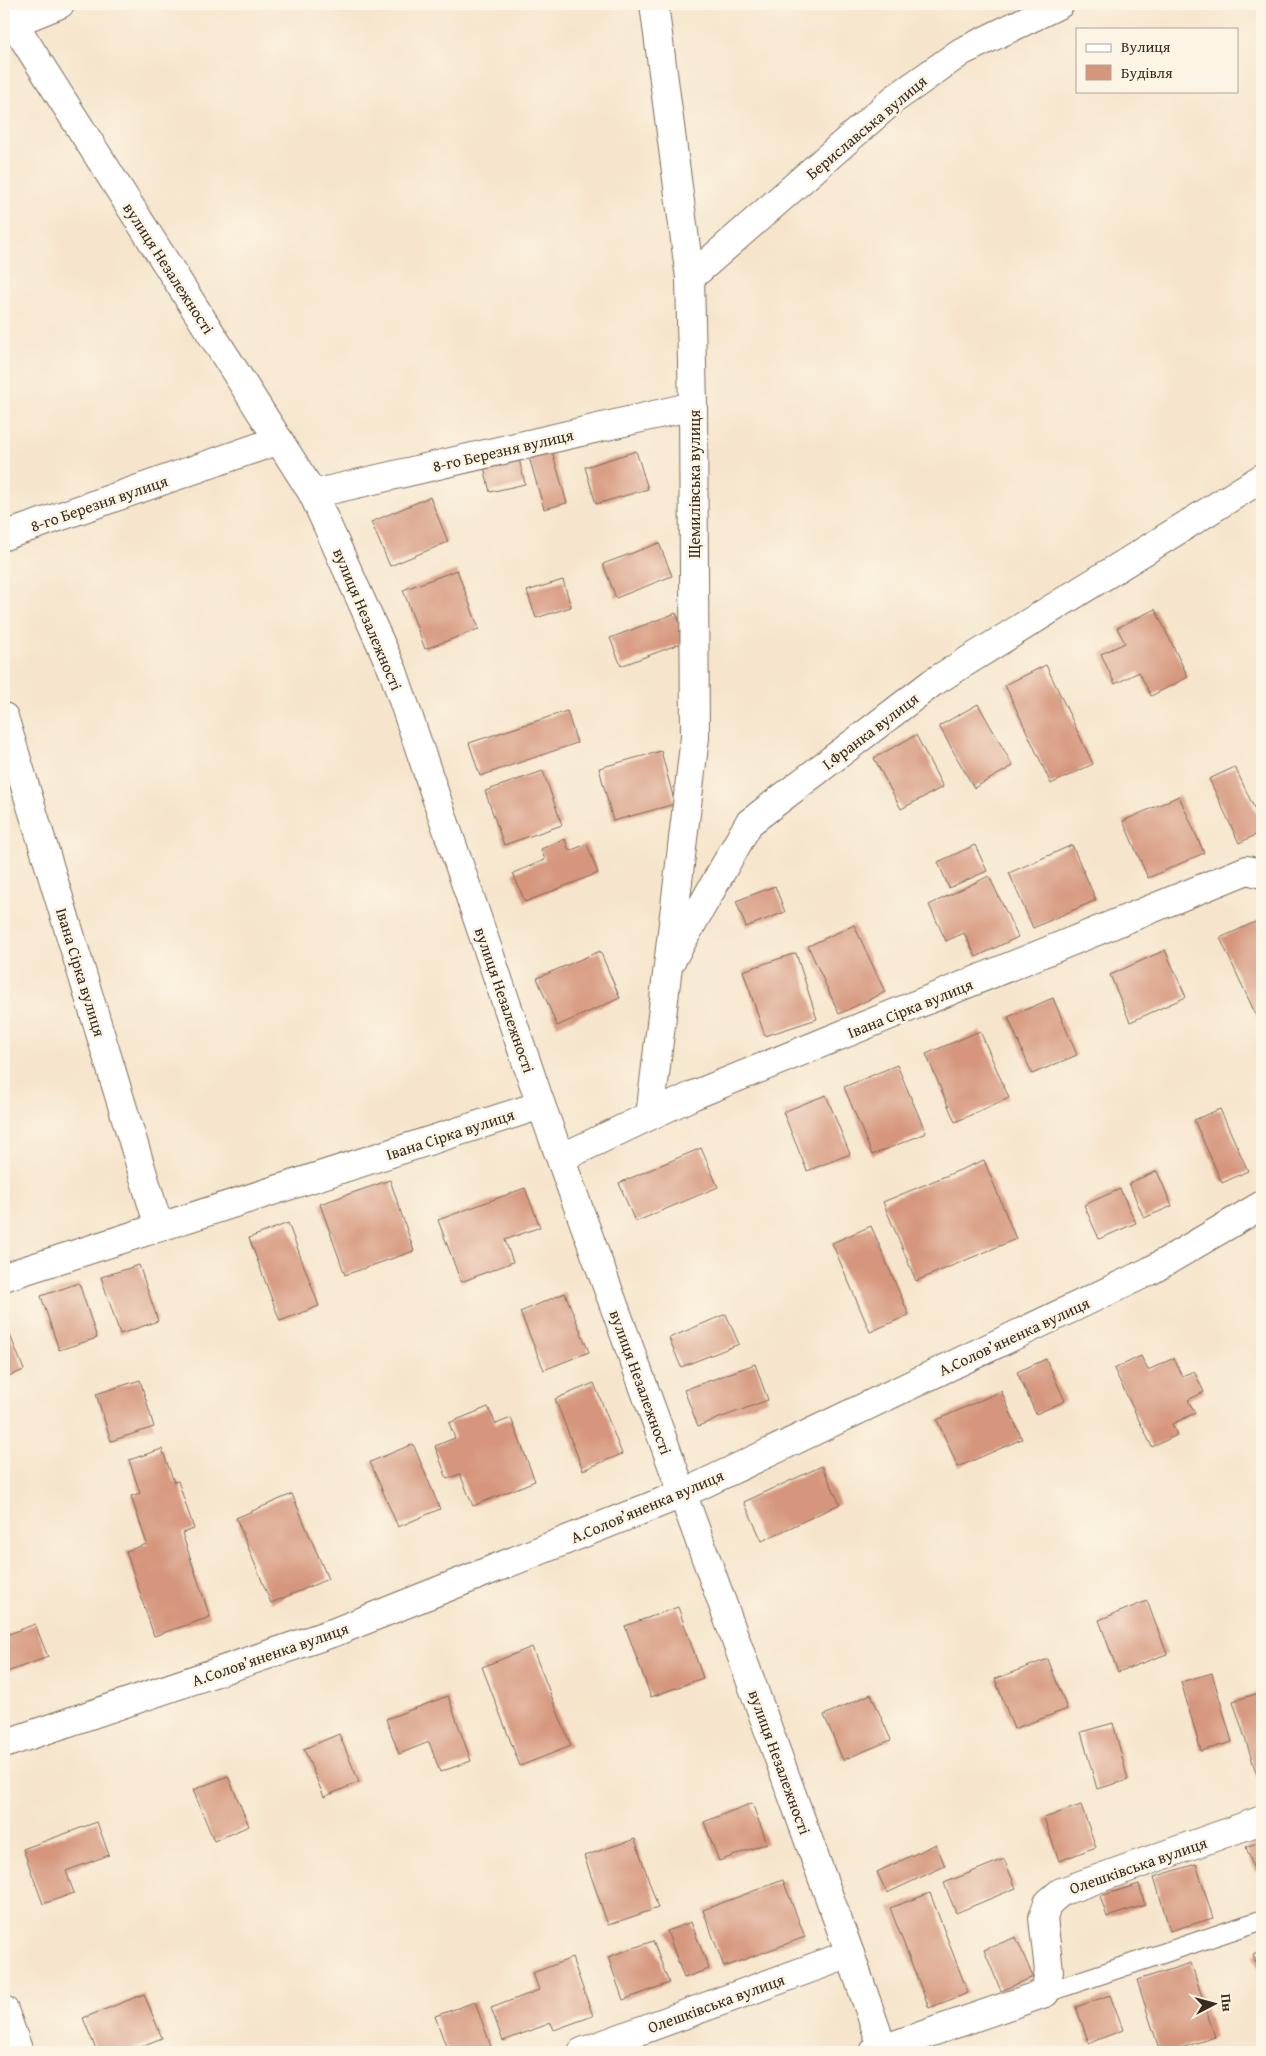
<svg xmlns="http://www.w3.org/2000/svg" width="1266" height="2056" viewBox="0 0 1266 2056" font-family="'Gentium Book Plus',serif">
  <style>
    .building { fill: #d6967d }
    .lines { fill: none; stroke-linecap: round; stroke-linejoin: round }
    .service-casing { stroke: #7c6b5b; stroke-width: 21 }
    .minor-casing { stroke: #7c6b5b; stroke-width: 30 }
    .tertiary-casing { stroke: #7c6b5b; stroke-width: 30 }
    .service { stroke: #fff; stroke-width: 19 }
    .minor { stroke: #fff; stroke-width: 28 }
    .tertiary { stroke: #fff; stroke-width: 28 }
    .labels { text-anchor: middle; stroke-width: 5; stroke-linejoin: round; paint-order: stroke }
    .street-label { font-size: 16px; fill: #3b2a1e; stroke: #fcf5e5 }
  </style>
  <rect width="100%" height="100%" fill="#fcf5e5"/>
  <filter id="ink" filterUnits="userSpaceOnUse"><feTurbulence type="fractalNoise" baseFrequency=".02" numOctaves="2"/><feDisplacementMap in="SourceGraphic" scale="10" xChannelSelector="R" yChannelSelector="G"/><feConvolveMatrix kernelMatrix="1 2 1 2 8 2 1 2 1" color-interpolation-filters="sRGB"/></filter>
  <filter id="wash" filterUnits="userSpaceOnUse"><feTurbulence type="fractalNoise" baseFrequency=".0096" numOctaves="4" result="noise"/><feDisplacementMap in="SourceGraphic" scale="20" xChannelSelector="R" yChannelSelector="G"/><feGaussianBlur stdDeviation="1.12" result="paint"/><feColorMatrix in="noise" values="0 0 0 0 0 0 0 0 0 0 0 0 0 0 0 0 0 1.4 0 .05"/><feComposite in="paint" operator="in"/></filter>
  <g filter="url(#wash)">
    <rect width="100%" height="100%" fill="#f6e5cc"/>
    <g id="blocks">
      <!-- building -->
      <path class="building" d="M552 451 567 503 544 509 529 457Z
        M636 451 648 489 596 504 585 467Z
        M519 459 525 484 490 492 484 467Z
        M430 497 448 542 390 566 371 522Z
        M659 543 672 576 616 598 603 564Z
        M457 570 479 629 425 649 403 590Z
        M563 580 571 607 536 618 527 591Z
        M1155 609 1188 677 1151 696 1139 672 1115 684 1101 654 1125 643 1117 628Z
        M676 613 687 641 621 666 610 638Z
        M1046 665 1093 764 1051 784 1005 685Z
        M978 704 1013 766 974 788 939 726Z
        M567 711 577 743 480 776 469 743Z
        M916 735 943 787 901 809 874 758Z
        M661 751 675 804 613 821 599 768Z
        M1235 767 1262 825V832L1239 843 1209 779Z
        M543 771 562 825 504 845 485 791Z
        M1179 796 1204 853 1148 878 1123 821Z
        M565 839 569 851 587 844 598 873 525 902 513 873 545 860 541 849Z
        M975 845 987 871 949 888 938 862Z
        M1072 845 1096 900 1033 928 1009 873Z
        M989 876 1018 937 976 957 964 933 946 941 929 905Z
        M775 886 785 912 746 927 736 901Z
        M1262 919V1028L1220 938Z
        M854 925 885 992 839 1014 808 946Z
        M1165 950 1186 997 1130 1022 1110 975Z
        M600 951 620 998 557 1026 537 978Z
        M796 953 817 1019 765 1036 743 971Z
        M1053 998 1077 1055 1032 1074 1008 1017Z
        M980 1031 1009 1098 955 1122 926 1054Z
        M897 1065 926 1133 872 1155 844 1087Z
        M826 1095 850 1154 807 1171 783 1112Z
        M1220 1109 1248 1171 1222 1183 1194 1120Z
        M701 1148 718 1187 635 1222 619 1183Z
        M984 1160 1016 1239 916 1281 883 1202Z
        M1157 1171 1172 1206 1144 1218 1129 1183Z
        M390 1180 414 1251 345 1275 320 1204Z
        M525 1188 540 1227 505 1240 513 1262 461 1282 438 1220Z
        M1120 1189 1136 1223 1099 1239 1084 1205Z
        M288 1223 319 1306 280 1321 249 1238Z
        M871 1226 909 1315 870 1332 832 1243Z
        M139 1265 158 1321 120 1334 101 1277Z
        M79 1283 97 1338 59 1350 41 1296Z
        M565 1293 589 1352 544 1370 520 1312Z
        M726 1314 739 1344 681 1367 669 1338Z
        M4 1320 24 1370 4 1378Z
        M1141 1356 1148 1370 1174 1358 1182 1376 1194 1371 1204 1392 1188 1400 1195 1413 1172 1424 1177 1435 1152 1447 1114 1369Z
        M1046 1359 1065 1401 1036 1414 1017 1372Z
        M755 1364 768 1400 698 1426 684 1390Z
        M140 1380 154 1427 111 1441 96 1394Z
        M594 1383 622 1454 583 1470 555 1399Z
        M1001 1391 1022 1439 958 1467 937 1420Z
        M488 1407 496 1424 511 1418 535 1481 473 1506 460 1474 447 1479 435 1446 455 1438 449 1423Z
        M413 1444 440 1509 398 1527 370 1462Z
        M162 1449 174 1482 178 1481 194 1529 182 1533 210 1617 154 1636 126 1551 147 1544 131 1496 140 1493 129 1460Z
        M822 1466 840 1504 762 1541 744 1502Z
        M292 1494 328 1579 271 1603 236 1518Z
        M1147 1601 1167 1654 1118 1672 1099 1620Z
        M678 1607 703 1678 651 1697 625 1626Z
        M35 1624 48 1657 4 1673V1636Z
        M532 1647 571 1746 520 1766 482 1667Z
        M1048 1659 1067 1709 1014 1729 995 1679Z
        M1212 1673 1232 1742 1201 1751 1181 1682Z
        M1262 1692V1791L1233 1701Z
        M871 1694 891 1740 843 1760 824 1715Z
        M448 1696 471 1761 440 1772 429 1742 399 1754 386 1719Z
        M1113 1723 1128 1780 1097 1789 1081 1732Z
        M339 1734 359 1782 324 1797 304 1749Z
        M228 1776 249 1826 214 1841 193 1790Z
        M752 1803 767 1843 719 1861 704 1822Z
        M1081 1805 1096 1847 1059 1861 1044 1818Z
        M97 1822 109 1855 66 1871 74 1893 43 1904 23 1849Z
        M635 1839 658 1908 608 1925 584 1856Z
        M1262 1841V1869L1255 1872 1246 1847Z
        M936 1844 945 1866 887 1893 877 1872Z
        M1004 1859 1016 1888 956 1913 944 1883Z
        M1196 1864 1213 1918 1170 1931 1154 1877Z
        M783 1880 805 1937 724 1967 703 1910Z
        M1139 1884 1145 1905 1107 1917 1100 1896Z
        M930 1893 968 1993 929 2008 890 1908Z
        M691 1922 709 1969 684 1978 667 1931Z
        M1016 1937 1033 1977 1001 1991 984 1950Z
        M653 1941 669 1983 623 2000 608 1957Z
        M1262 1951V1977L1253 1955Z
        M572 1958 593 2016 554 2030 551 2023 503 2041 491 2008 539 1990 533 1973Z
        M1191 1963 1215 2037 1169 2052H1160L1137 1980Z
        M144 1994 162 2038 126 2052H97L83 2018Z
        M1110 1995 1123 2030 1089 2043 1076 2007Z
        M475 2002 493 2052H448L435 2016Z"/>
    </g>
  </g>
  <g filter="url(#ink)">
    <use href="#blocks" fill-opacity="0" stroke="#7c6b5b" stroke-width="1"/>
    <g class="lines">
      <!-- service casing -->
      <g class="service-casing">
        <path id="service" d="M1045 1993 1262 1920"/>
      </g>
      <!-- minor casing -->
      <g class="minor-casing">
        <path id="minor" d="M654 4 690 278 693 406 695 737 668 966
          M13 23 60 4
          M690 278 893 100 961 52 1060 4
          M313 494 693 406
          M4 536 279 440
          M4 717 159 1227
          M650 1116 668 966 749 823 932 683 1262 478
          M561 1158 694 1095 1247 870 1262 874
          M4 1277 541 1105
          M4 1744 335 1632 682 1494 1150 1271 1262 1205
          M4 2010 19 2052
          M582 2052 850 1954
          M874 2052 1045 1993 1049 1971 1043 1918 1048 1903 1061 1892 1262 1820"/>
      </g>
      <!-- tertiary casing -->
      <g class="tertiary-casing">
        <path id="tertiary" d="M4 8 313 494 393 671 541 1105 850 1954 884 2052"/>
      </g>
      <!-- service -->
      <use href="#service" class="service"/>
      <!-- minor -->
      <use href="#minor" class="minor"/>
      <!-- tertiary -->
      <use href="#tertiary" class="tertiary"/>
    </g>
  </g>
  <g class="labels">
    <!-- street labels -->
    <g class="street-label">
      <text transform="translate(866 127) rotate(-40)" y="6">Бериславська вулиця</text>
      <text transform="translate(169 268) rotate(57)" y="6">вулиця Незалежності</text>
      <text transform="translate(503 450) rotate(-13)" y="6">8-го Березня вулиця</text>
      <text transform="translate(694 484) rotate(-90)" y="6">Щемилівська вулиця</text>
      <text transform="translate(99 503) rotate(-19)" y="6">8-го Березня вулиця</text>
      <text transform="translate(368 619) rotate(67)" y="6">вулиця Незалежності</text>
      <text transform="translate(870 731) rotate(-37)" y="6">І.Франка вулиця</text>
      <text transform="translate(81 972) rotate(73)" y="6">Івана Сірка вулиця</text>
      <text transform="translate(505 1000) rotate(71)" y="6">вулиця Незалежності</text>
      <text transform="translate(910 1008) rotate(-22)" y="6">Івана Сірка вулиця</text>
      <text transform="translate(450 1134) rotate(-18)" y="6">Івана Сірка вулиця</text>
      <text transform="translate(1014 1336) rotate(-25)" y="6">А.Солов’яненка вулиця</text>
      <text transform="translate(641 1382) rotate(70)" y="6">вулиця Незалежності</text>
      <text transform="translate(647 1506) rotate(-23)" y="6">А.Солов’яненка вулиця</text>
      <text transform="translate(270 1654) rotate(-19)" y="6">А.Солов’яненка вулиця</text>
      <text transform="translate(780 1762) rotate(70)" y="6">вулиця Незалежності</text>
      <text transform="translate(1138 1865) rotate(-19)" y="6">Олешківська вулиця</text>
      <text transform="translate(716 2003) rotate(-20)" y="6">Олешківська вулиця</text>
    </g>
  </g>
  <!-- margin -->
  <rect width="1266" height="2056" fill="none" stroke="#fcf5e5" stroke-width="20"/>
  <!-- legend -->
  <rect x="1076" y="28" width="162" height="65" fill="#fcf5e5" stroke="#afa495"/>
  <rect x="1086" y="44" width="25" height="8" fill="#ffffff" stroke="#afa495"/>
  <text x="1121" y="52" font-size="15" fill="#3b2a1e">Вулиця</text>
  <rect x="1086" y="65" width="25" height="15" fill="#d6967d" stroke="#afa495"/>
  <text x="1121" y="78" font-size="15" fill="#3b2a1e">Будівля</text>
  <!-- north arrow -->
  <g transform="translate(1214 2004) rotate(84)" stroke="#fcf5e5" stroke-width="4" paint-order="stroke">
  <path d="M0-4L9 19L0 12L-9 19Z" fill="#3b2a1e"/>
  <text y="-8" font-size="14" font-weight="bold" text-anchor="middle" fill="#3b2a1e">Пн</text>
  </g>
</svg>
